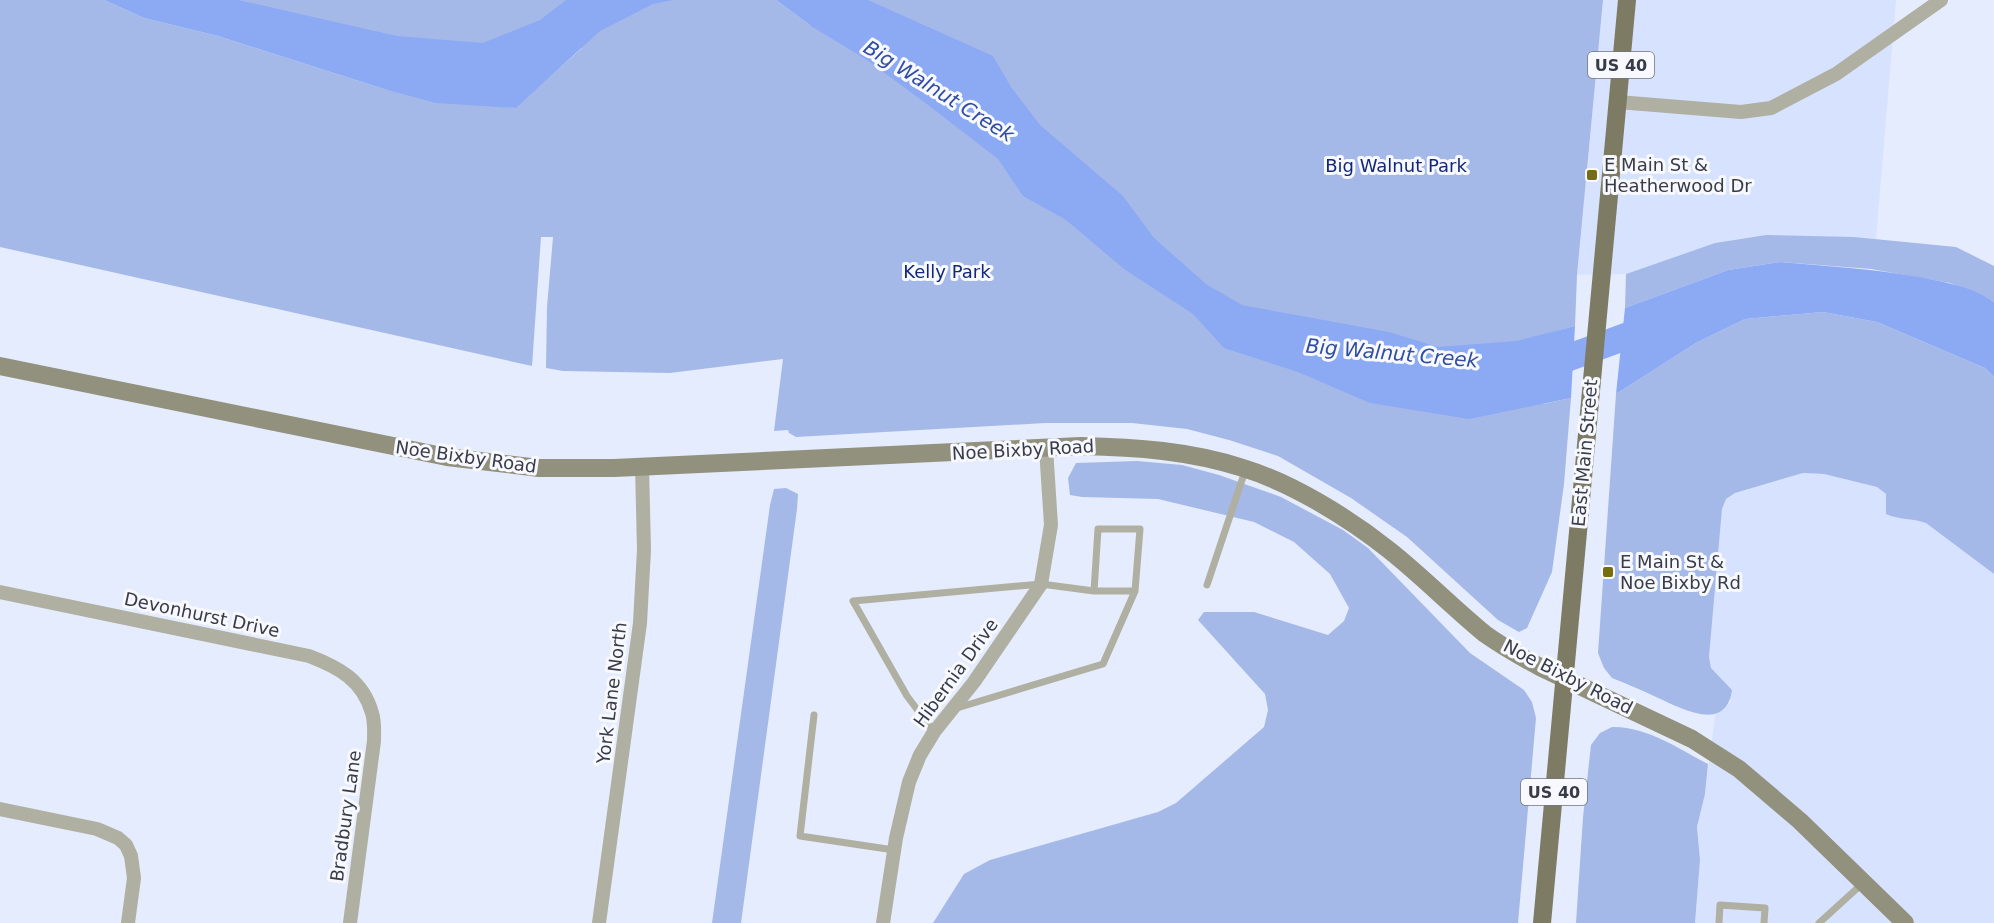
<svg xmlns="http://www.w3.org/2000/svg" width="1994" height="923" viewBox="0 0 1994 923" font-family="'DejaVu Sans',sans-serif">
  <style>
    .built { fill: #d7e3fe }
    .green { fill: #a5b9e9 }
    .water { fill: #8ca9f3 }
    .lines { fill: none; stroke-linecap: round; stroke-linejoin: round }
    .river { stroke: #8ca9f3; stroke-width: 27 }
    .lane { stroke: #afafa2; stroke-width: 7 }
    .street { stroke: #afafa2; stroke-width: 14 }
    .secondary { stroke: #92917e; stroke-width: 18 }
    .primary { stroke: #7d7b64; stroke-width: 18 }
    .poi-dot { fill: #766d0b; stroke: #f7f9ff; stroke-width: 2 }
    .labels { text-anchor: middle; stroke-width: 6; stroke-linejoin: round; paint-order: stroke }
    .shield { fill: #f7f9ff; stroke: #71757e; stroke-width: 1.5 }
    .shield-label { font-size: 16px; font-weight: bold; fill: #383c47 }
    .poi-label { font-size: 18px; fill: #383c47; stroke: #f7f9ff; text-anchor: start }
    .park-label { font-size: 18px; fill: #13277a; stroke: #f7f9ff }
    .street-label { font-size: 18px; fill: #383c47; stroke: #f7f9ff }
    .water-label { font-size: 20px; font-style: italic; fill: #314da2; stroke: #f7f9ff }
  </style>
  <rect width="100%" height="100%" fill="#e5ecfd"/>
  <!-- built -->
  <path class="built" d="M1603 0H1896L1876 239 1766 235 1715 243 1626 274 1577 275Z
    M1803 473 1824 474 1877 487 1886 494 1895 518 1915 519 1926 522 1994 574V923H1695L1700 860 1697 827 1705 794 1715 715 1724 710 1731 701 1710 668 1709 657 1722 509 1726 499 1735 493Z"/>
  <!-- green -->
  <path class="green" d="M0 0H104L144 18 218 36 384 89 515 108 582 48 508 64 194 0H776L811 26 792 0H1603L1577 275 1575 326 1549 333 1543 404 1571 398 1564 484 1552 572 1527 628 1519 632 1498 620 1407 537 1351 498 1278 456 1229 440 1187 429 1132 423H1045L796 437 789 433 788 430 774 431 783 359 670 373 563 371 546 368 547 307 553 237H541L532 366 0 247Z
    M1766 235 1854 237 1956 247 1994 266V302L1986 297 1950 283 1871 269 1780 262 1728 270 1625 308 1626 274 1715 243Z
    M1823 312 1877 322 1985 368 1994 377V574L1926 523C1912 518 1899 520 1886 514V494L1877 487 1824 474 1803 473 1735 493 1726 499 1722 509 1709 657 1711 668 1732 690C1726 734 1681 708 1656 697 1642 690 1627 684 1612 678L1604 668 1598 653 1616 394 1696 343 1745 319Z
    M1137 461 1182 465 1219 475 1281 497 1343 530 1368 548 1470 653 1524 690 1532 702 1536 718 1518 923H933L964 874 990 860 1158 812 1176 803 1264 727 1268 710 1265 694 1198 620 1204 612H1254L1328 635 1344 621 1349 608 1330 574 1294 542 1254 522 1158 499 1082 497 1070 495 1068 478 1076 463Z
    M786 488 798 494 797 509 741 923H712L770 505 774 489Z
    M1612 727C1646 726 1679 749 1708 764L1705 794 1697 827 1700 860 1695 923H1576L1583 817 1591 745 1600 733Z"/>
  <!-- water -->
  <path class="water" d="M104 0H238L397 36 483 43 540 20 566 0H673L653 4 600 31 516 108 436 103 384 89 218 36 144 18Z
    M776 0H868L993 56 1011 87 1040 125 1123 196 1154 238 1206 284 1242 305 1389 332 1438 347 1516 341 1575 326 1571 398 1469 419 1370 403 1298 372 1224 348 1193 314 1124 269 1066 220 1023 196 998 159 928 105 867 60 811 26Z
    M1780 262C1827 266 1873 269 1919 277 1945 282 1973 287 1994 302V377L1985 368 1877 322 1823 312 1745 319 1696 343 1616 394 1625 308 1728 270Z"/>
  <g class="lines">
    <!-- river -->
    <path class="river" d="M1540 365 1546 366 1657 325"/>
    <!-- lane -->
    <path class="lane" d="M1207 585 1245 471
      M1094 591H1135
      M814 715 800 836 894 850
      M934 732 907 696 853 601 1041 584 1094 591 1098 529H1140L1135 591 1103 664 957 708
      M1719 923 1720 905 1765 908 1764 923
      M1819 923 1863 883"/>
    <!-- street -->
    <path class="street" d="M1618 102 1741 112 1771 108 1836 74 1941 0
      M0 592 309 656C338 667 363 680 372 713 375 722 374 732 374 741L350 923
      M0 809 97 829 118 838 126 845 131 856 134 878 128 923
      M599 923 640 623 644 550 642 466
      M883 923 896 838 909 782 920 755 934 732 974 682 1041 584 1051 525 1046 448"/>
    <!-- secondary -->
    <path class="secondary" d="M0 366 447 457 539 468H614L1081 446C1135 447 1191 451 1243 468 1292 483 1349 518 1389 550 1422 576 1452 607 1485 634 1502 646 1521 657 1540 667L1692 739 1739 769 1800 821 1905 923"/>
    <!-- primary -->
    <path class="primary" d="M1542 923 1627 0"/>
  </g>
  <!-- markers -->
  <g class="poi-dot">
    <rect x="1586" y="169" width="12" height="12" rx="3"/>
    <rect x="1602" y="566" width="12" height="12" rx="3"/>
  </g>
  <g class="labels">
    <!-- shield labels -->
    <g class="shield">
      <rect x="1588" y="52" width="66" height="26" rx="4.5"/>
      <rect x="1521" y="779" width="66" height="26" rx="4.5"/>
    </g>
    <g class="shield-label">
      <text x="1621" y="71">US 40</text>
      <text x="1554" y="798">US 40</text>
    </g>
    <!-- poi labels -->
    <g class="poi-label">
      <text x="1604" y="171">E Main St &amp;<tspan x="1604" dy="21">Heatherwood Dr</tspan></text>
      <text x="1620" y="568">E Main St &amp;<tspan x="1620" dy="21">Noe Bixby Rd</tspan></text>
    </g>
    <!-- park labels -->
    <g class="park-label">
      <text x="1396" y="172">Big Walnut Park</text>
      <text x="947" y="278">Kelly Park</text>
    </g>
    <!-- street labels -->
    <g class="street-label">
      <text transform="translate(1023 450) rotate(-3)" y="6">Noe Bixby Road</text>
      <text transform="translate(1585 453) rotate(-85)" y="6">East Main Street</text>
      <text transform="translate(466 457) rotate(8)" y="6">Noe Bixby Road</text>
      <text transform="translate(202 615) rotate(12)" y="6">Devonhurst Drive</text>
      <text transform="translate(956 673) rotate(-54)" y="6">Hibernia Drive</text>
      <text transform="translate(1568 677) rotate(27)" y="6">Noe Bixby Road</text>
      <text transform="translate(612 693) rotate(-83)" y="6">York Lane North</text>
      <text transform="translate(346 816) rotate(-82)" y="6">Bradbury Lane</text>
    </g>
    <!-- water labels -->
    <g class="water-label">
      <text transform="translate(939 91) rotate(32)" y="7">Big Walnut Creek</text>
      <text transform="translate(1392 353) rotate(5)" y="7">Big Walnut Creek</text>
    </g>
  </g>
</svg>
